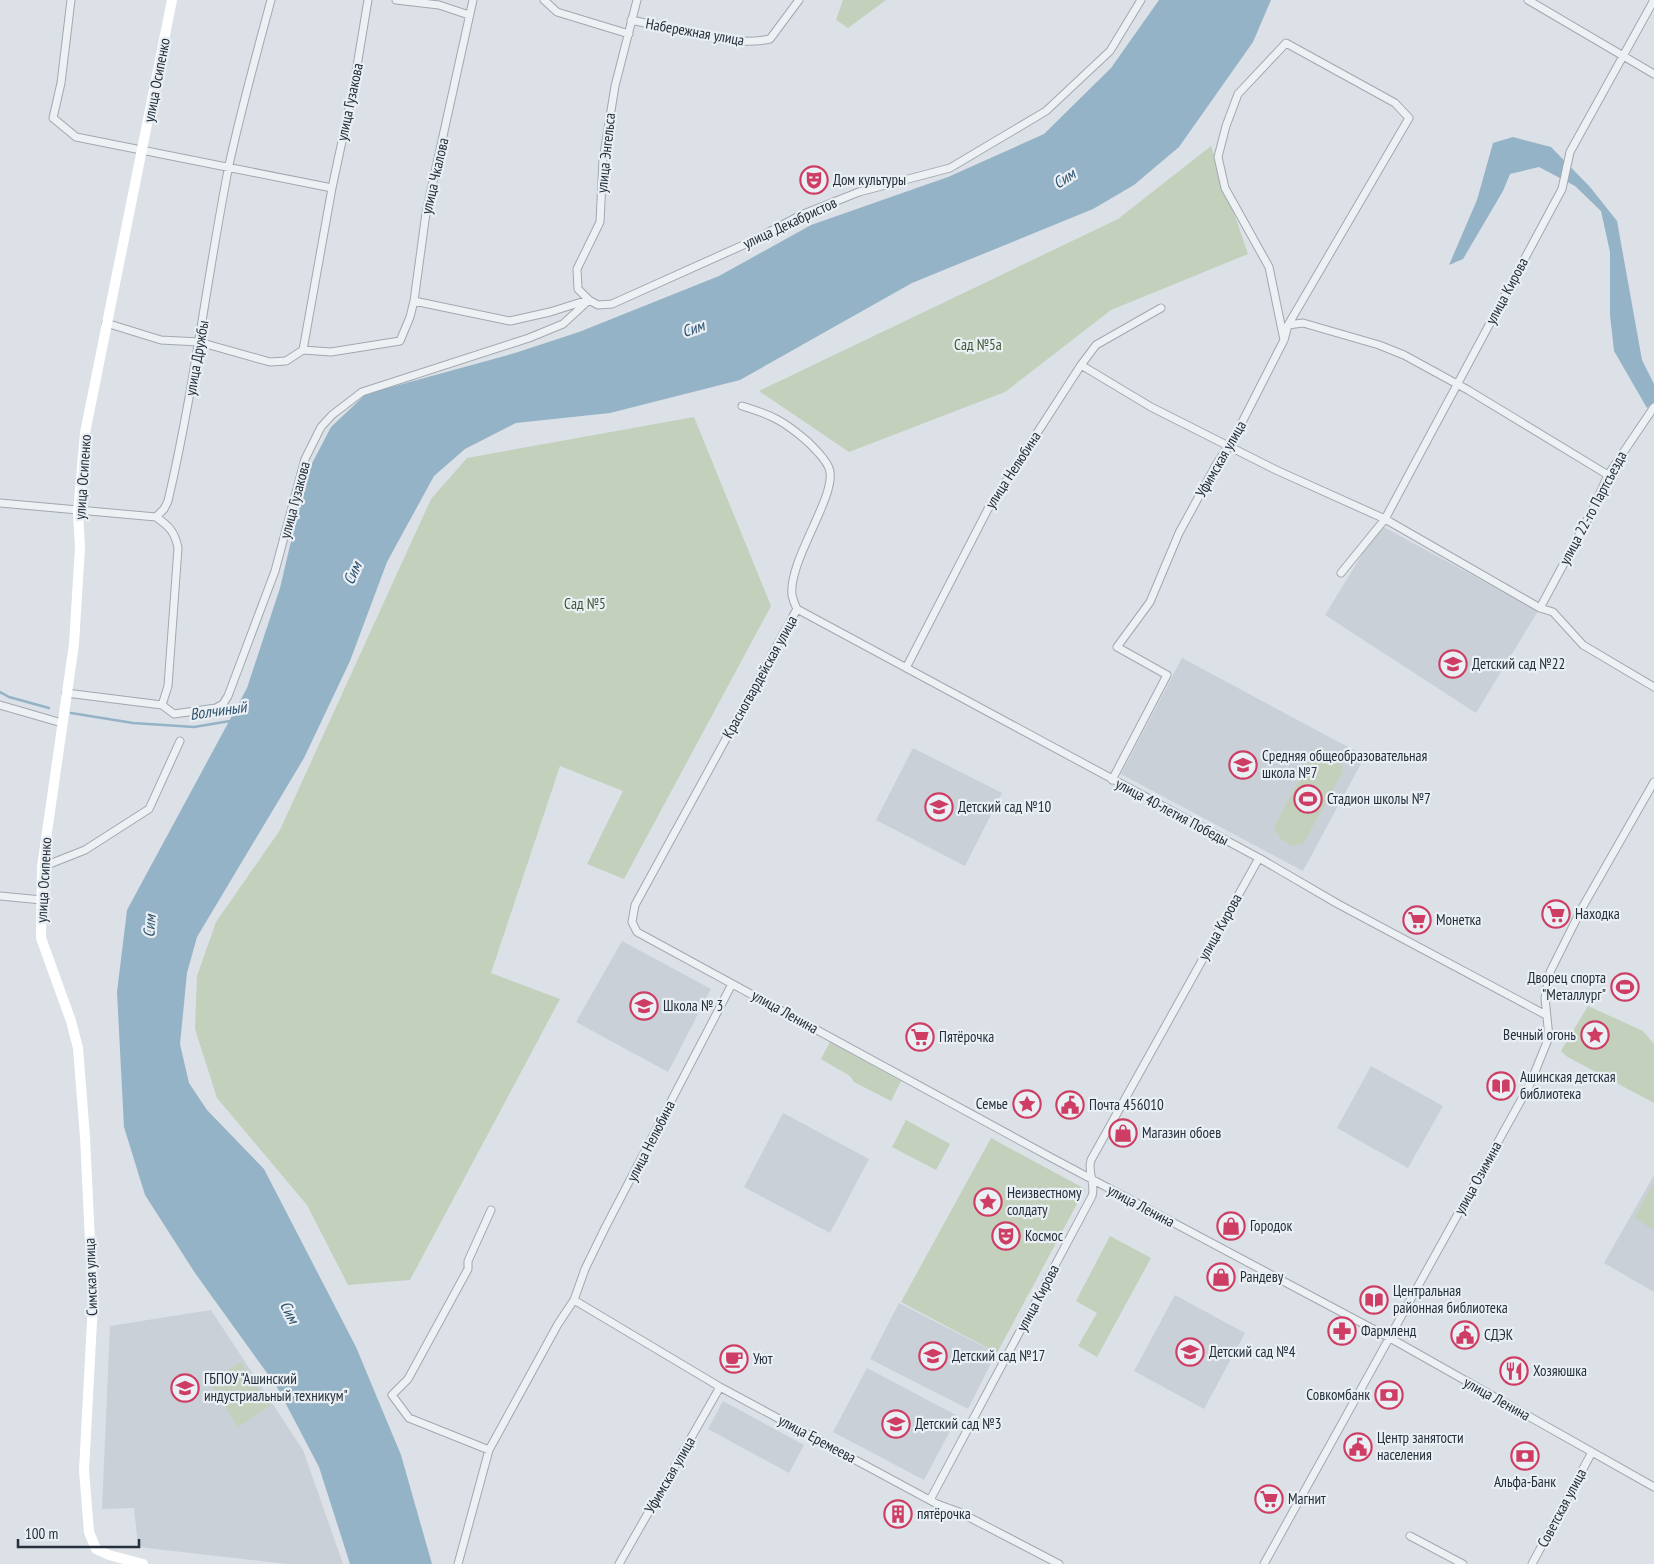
<svg xmlns="http://www.w3.org/2000/svg" width="1654" height="1564" viewBox="0 0 1654 1564" font-family="'PT Sans Narrow',sans-serif">
  <style>
    .built { fill: #c9d0d8 }
    .green { fill: #c3d0bc }
    .water { fill: #95b3c7 }
    .lines { fill: none; stroke-linecap: round; stroke-linejoin: round }
    .stream { stroke: #95b3c7; stroke-width: 2.5 }
    .minor-casing { stroke: #a1a8b0; stroke-width: 9 }
    .minor { stroke: #eef1f4; stroke-width: 7 }
    .secondary { stroke: #fff; stroke-width: 10 }
    .labels { text-anchor: middle; stroke-width: 4.5; stroke-linejoin: round; paint-order: stroke }
    .street-label { font-size: 15px; fill: #25303c; stroke: #eaeff4 }
    .poi-label { font-size: 15px; fill: #25303c; stroke: #eaeff4; text-anchor: start }
    .park-label { font-size: 15px; fill: #3e5733; stroke: #eaeff4 }
    .water-label { font-size: 16px; font-style: italic; fill: #30546f; stroke: #eaeff4 }
  </style>
  <rect width="100%" height="100%" fill="#dbe1e6"/>
  <!-- built -->
  <path class="built" d="M1380 525 1538 611 1476 713 1325 615Z
    M1182 658 1365 756 1303 871 1121 774Z
    M913 748 1002 793 965 866 876 820Z
    M622 941 711 989 668 1072 576 1022Z
    M1371 1066 1443 1106 1408 1168 1337 1128Z
    M783 1113 869 1159 830 1233 744 1187Z
    M1654 1175V1292L1604 1263Z
    M1175 1295 1245 1333 1204 1409 1134 1371Z
    M899 1303 996 1353 968 1409 870 1359Z
    M211 1310 303 1450 343 1564H287L138 1547 134 1508 102 1509 110 1326Z
    M867 1368 958 1416 924 1480 833 1432Z
    M723 1401 804 1445 789 1473 708 1429Z"/>
  <!-- green -->
  <path class="green" d="M843 0H886L848 28 836 20Z
    M1211 146 1248 254 1111 310 1005 392 849 452 759 391 1118 219Z
    M694 417 771 606 624 879 587 864 623 791 560 766 491 973 560 999 410 1280 348 1285 307 1205 217 1098 195 1029 197 976 216 922 280 830 431 499 467 458Z
    M1319 750H1329L1340 755 1343 772 1303 844 1292 846 1280 838 1274 827 1314 752Z
    M1588 1006 1643 1031 1654 1044V1103L1566 1056 1561 1051Z
    M830 1042 901 1081 891 1101 854 1082 850 1076 821 1059Z
    M906 1120 950 1144 936 1170 892 1147Z
    M991 1138 1085 1189 997 1353 901 1302Z
    M1654 1183V1230L1634 1218Z
    M1110 1236 1151 1258 1097 1357 1078 1346 1097 1313 1076 1301Z
    M241 1362 270 1406 238 1427 209 1382Z"/>
  <!-- water -->
  <path class="water" d="M1159 0H1271L1253 42 1179 147 1134 185 1093 209 912 283 740 380 610 413 516 423 465 449 434 476 387 562 350 661 304 758 197 937 187 973 180 1044 189 1083 207 1110 264 1169 356 1347 401 1455 432 1564H350L319 1467 277 1387 195 1273 145 1195 124 1127 117 992 127 910 247 688 280 588 307 473 331 427 366 394 515 353 579 332 719 276 811 225 948 177 1044 134 1111 68Z
    M1513 137 1551 147 1590 187 1617 221 1642 360 1654 384V407L1650 405 1647 408 1614 351 1610 315V252L1601 211 1575 186 1539 167 1510 174 1503 191 1463 259 1449 265 1477 200 1493 143Z"/>
  <g class="lines">
    <!-- stream -->
    <path class="stream" d="M0 692 9 697 49 708
      M71 713 133 723 194 727 230 721"/>
    <!-- minor casing -->
    <g class="minor-casing">
      <path id="minor" d="M71 0 61 83 53 118 76 137 332 188
        M396 0 439 5 469 15
        M544 0 557 12 629 34
        M637 0 615 86 603 160 600 222 577 269 578 289 589 300 598 305 612 304 750 242 801 215 859 192 950 168 1046 111 1110 51 1141 0
        M1528 0 1654 74
        M631 20C673 28 729 48 770 39L799 0
        M414 301 510 321 550 312 588 300
        M106 323 161 340 199 342 270 362 286 361 303 350 331 352 400 341 410 317 414 301 426 213 473 0
        M1288 325 1303 323 1379 345 1404 355 1468 390 1608 475
        M303 350 332 188 353 90 368 0
        M1081 365 1151 407 1276 470 1385 519 1540 608 1553 612 1583 645 1654 687
        M742 406C772 415 784 421 808 442 816 450 825 458 829 468 839 493 788 560 792 595 793 600 795 605 797 609L635 905 632 922 637 932 1052 1158 1390 1338 1654 1487
        M0 503 156 517
        M1341 573 1385 519 1562 189 1570 152 1654 0
        M1540 608 1592 511 1608 475 1654 407
        M797 609 1259 858 1338 904 1546 1015
        M906 668 988 509 1081 365 1096 345 1161 308
        M66 693 162 705 174 714 216 708 223 704 228 696 275 571 305 459 321 427 332 415 362 392 529 338 563 324 589 300
        M0 705 62 723
        M162 705 168 686 178 548C175 532 169 526 156 517L164 509 168 501C194 390 207 277 229 165 241 110 256 55 271 0
        M1112 780 1167 675 1117 647 1150 602 1179 533 1216 465 1235 436 1284 340 1288 325 1409 118 1395 103 1286 43 1238 94 1226 126 1218 157 1225 188 1269 267 1284 340
        M42 867 85 850 149 809 180 741
        M0 896 42 900
        M732 984 605 1228 585 1269 574 1300 720 1387 937 1504 959 1512 1059 1564
        M489 1450 409 1418 392 1395 408 1379 468 1269V1261L491 1210
        M930 1500 1092 1196C1096 1183 1087 1173 1091 1160L1259 858
        M1410 1536 1463 1564
        M458 1564 489 1450 558 1324 574 1300
        M619 1564 720 1387
        M1264 1564 1530 1084 1549 1037 1545 998 1550 972 1582 908 1654 782
        M1532 1564 1592 1452"/>
    </g>
    <!-- minor -->
    <use href="#minor" class="minor"/>
    <!-- secondary -->
    <path class="secondary" d="M143 1564 109 1555 96 1549 89 1532 84 1470 93 1303 85 1137 78 1048 71 1021 41 938 42 867 74 644 80 547 78 512 85 433 172 0"/>
  </g>
  <!-- icons -->
  <defs>
    <g id="theatre-ring" transform="scale(1.4375)"><circle r="9.5" fill="#eaeff4" stroke="#ce3d64" stroke-width="1.5"/><path d="M-5-5.5Q0-4 5-5.5V0Q5 5 0 6Q-5 5-5 0ZM-3.3-2.5H-1v1.5H-3.3ZM1-2.5H3.3v1.5H1ZM-2.8 1Q0 5.5 2.8 1Z" fill="#ce3d64"/></g>
    <g id="school-ring" transform="scale(1.4375)"><circle r="9.5" fill="#eaeff4" stroke="#ce3d64" stroke-width="1.5"/><path d="M0-5L7-2L0 1L-7-2ZM-4 1L0 2.5L4 1V4Q0 6-4 4Z" fill="#ce3d64"/></g>
    <g id="stadium-ring" transform="scale(1.4375)"><circle r="9.5" fill="#eaeff4" stroke="#ce3d64" stroke-width="1.5"/><path d="M0-5a6.5 5 0 1 0 0 10a6.5 5 0 1 0 0-10ZM-3.5-1.8h7v3.6h-7Z" fill="#ce3d64"/></g>
    <g id="supermarket-ring" transform="scale(1.4375)"><circle r="9.5" fill="#eaeff4" stroke="#ce3d64" stroke-width="1.5"/><path d="M-6-5.5h2.5l.6 2H6L4.5 2H-2.5L-4.4-4H-6ZM-1.5 3.2a1.3 1.3 0 1 0 .1 0ZM3 3.2a1.3 1.3 0 1 0 .1 0Z" fill="#ce3d64"/></g>
    <g id="sight-ring" transform="scale(1.4375)"><circle r="9.5" fill="#eaeff4" stroke="#ce3d64" stroke-width="1.5"/><path d="M0-6L1.8-2.2L6-1.7L2.9 1.2L3.7 5.4L0 3.3L-3.7 5.4L-2.9 1.2L-6-1.7L-1.8-2.2Z" fill="#ce3d64"/></g>
    <g id="library-ring" transform="scale(1.4375)"><circle r="9.5" fill="#eaeff4" stroke="#ce3d64" stroke-width="1.5"/><path d="M-6-4Q-3-5.5-.7-3.5V5Q-3 3-6 4ZM6-4Q3-5.5 .7-3.5V5Q3 3 6 4Z" fill="#ce3d64"/></g>
    <g id="civic-ring" transform="scale(1.4375)"><circle r="9.5" fill="#eaeff4" stroke="#ce3d64" stroke-width="1.5"/><path d="M-.6-6.5H3V-4.5H.6V-3L4-1V1h2V6H-6V1h2V-1L-.6-3ZM-1.2 2.5V6h2.4V2.5Z" fill="#ce3d64"/></g>
    <g id="shop-ring" transform="scale(1.4375)"><circle r="9.5" fill="#eaeff4" stroke="#ce3d64" stroke-width="1.5"/><path d="M-5-2.5h2.3a2.7 3.5 0 0 1 5.4 0H5L5.5 6h-11ZM-1.5-2.5h3a1.5 2.3 0 0 0-3 0Z" fill="#ce3d64"/></g>
    <g id="pharmacy-ring" transform="scale(1.4375)"><circle r="9.5" fill="#eaeff4" stroke="#ce3d64" stroke-width="1.5"/><path d="M-2-6h4v4h4v4h-4v4h-4v-4h-4v-4h4Z" fill="#ce3d64"/></g>
    <g id="cafe-ring" transform="scale(1.4375)"><circle r="9.5" fill="#eaeff4" stroke="#ce3d64" stroke-width="1.5"/><path d="M-5.5-4.5H6V0H3Q3 3.5 0 3.5H-2.5Q-5.5 3.5-5.5 0ZM3-3.2v2h1.7v-2ZM-6 4.5H4V6H-6Z" fill="#ce3d64"/></g>
    <g id="restaurant-ring" transform="scale(1.4375)"><circle r="9.5" fill="#eaeff4" stroke="#ce3d64" stroke-width="1.5"/><path d="M-5-6h1v4h1v-4h1v4h1v-4h1v5L-1.5 .5V6h-2V.5L-5-1ZM5-6V6H3V1.5H1.5Q1.5-4 5-6Z" fill="#ce3d64"/></g>
    <g id="university-ring" transform="scale(1.4375)"><circle r="9.5" fill="#eaeff4" stroke="#ce3d64" stroke-width="1.5"/><path d="M0-5L7-2L0 1L-7-2ZM-4 1L0 2.5L4 1V4Q0 6-4 4Z" fill="#ce3d64"/></g>
    <g id="bank-ring" transform="scale(1.4375)"><circle r="9.5" fill="#eaeff4" stroke="#ce3d64" stroke-width="1.5"/><path d="M-6-4H6V4H-6ZM0-2.3a2.3 2.3 0 1 0 0 4.6a2.3 2.3 0 1 0 0-4.6Z" fill="#ce3d64"/></g>
    <g id="building-ring" transform="scale(1.4375)"><circle r="9.5" fill="#eaeff4" stroke="#ce3d64" stroke-width="1.5"/><path d="M-4-6H4V6H1V3H-1V6H-4ZM-2.5-4.3h1.7v1.8h-1.7ZM.8-4.3h1.7v1.8H.8ZM-2.5-1h1.7V.8h-1.7ZM.8-1h1.7V.8H.8Z" fill="#ce3d64"/></g>
  </defs>
  <g fill-rule="evenodd">
    <use href="#theatre-ring" x="814" y="180"/>
    <use href="#school-ring" x="1453" y="664"/>
    <use href="#school-ring" x="1243" y="765"/>
    <use href="#stadium-ring" x="1308" y="799"/>
    <use href="#school-ring" x="939" y="807"/>
    <use href="#supermarket-ring" x="1556" y="914"/>
    <use href="#supermarket-ring" x="1417" y="920"/>
    <use href="#stadium-ring" x="1625" y="987"/>
    <use href="#school-ring" x="644" y="1006"/>
    <use href="#sight-ring" x="1595" y="1035"/>
    <use href="#supermarket-ring" x="920" y="1037"/>
    <use href="#library-ring" x="1501" y="1086"/>
    <use href="#sight-ring" x="1027" y="1104"/>
    <use href="#civic-ring" x="1070" y="1105"/>
    <use href="#shop-ring" x="1123" y="1133"/>
    <use href="#sight-ring" x="988" y="1202"/>
    <use href="#shop-ring" x="1231" y="1226"/>
    <use href="#theatre-ring" x="1006" y="1236"/>
    <use href="#shop-ring" x="1221" y="1277"/>
    <use href="#library-ring" x="1374" y="1300"/>
    <use href="#pharmacy-ring" x="1342" y="1331"/>
    <use href="#civic-ring" x="1465" y="1335"/>
    <use href="#school-ring" x="1190" y="1352"/>
    <use href="#school-ring" x="933" y="1356"/>
    <use href="#cafe-ring" x="734" y="1359"/>
    <use href="#restaurant-ring" x="1514" y="1371"/>
    <use href="#university-ring" x="185" y="1388"/>
    <use href="#bank-ring" x="1389" y="1395"/>
    <use href="#school-ring" x="896" y="1424"/>
    <use href="#civic-ring" x="1358" y="1447"/>
    <use href="#bank-ring" x="1525" y="1456"/>
    <use href="#supermarket-ring" x="1269" y="1499"/>
    <use href="#building-ring" x="898" y="1514"/>
  </g>
  <g class="labels">
    <!-- street labels -->
    <g class="street-label">
      <text transform="translate(695 32) rotate(10)" y="5">Набережная улица</text>
      <text transform="translate(157 80) rotate(-79)" y="5">улица Осипенко</text>
      <text transform="translate(350 102) rotate(-78)" y="5">улица Гузакова</text>
      <text transform="translate(606 153) rotate(-84)" y="5">улица Энгельса</text>
      <text transform="translate(435 176) rotate(-77)" y="5">улица Чкалова</text>
      <text transform="translate(790 223) rotate(-25)" y="5">улица Декабристов</text>
      <text transform="translate(1507 291) rotate(-62)" y="5">улица Кирова</text>
      <text transform="translate(197 358) rotate(-80)" y="5">улица Дружбы</text>
      <text transform="translate(1221 459) rotate(-60)" y="5">Уфимская улица</text>
      <text transform="translate(1013 470) rotate(-57)" y="5">улица Нелюбина</text>
      <text transform="translate(83 477) rotate(-86)" y="5">улица Осипенко</text>
      <text transform="translate(295 500) rotate(-75)" y="5">улица Гузакова</text>
      <text transform="translate(1593 508) rotate(-62)" y="5">улица 22-го Партсъезда</text>
      <text transform="translate(760 677) rotate(-61)" y="5">Красногвардейская улица</text>
      <text transform="translate(1172 812) rotate(28)" y="5">улица 40-летия Победы</text>
      <text transform="translate(44 880) rotate(-87)" y="5">улица Осипенко</text>
      <text transform="translate(1220 927) rotate(-61)" y="5">улица Кирова</text>
      <text transform="translate(785 1012) rotate(29)" y="5">улица Ленина</text>
      <text transform="translate(651 1141) rotate(-63)" y="5">улица Нелюбина</text>
      <text transform="translate(1478 1178) rotate(-61)" y="5">улица Озимина</text>
      <text transform="translate(1141 1206) rotate(28)" y="5">улица Ленина</text>
      <text transform="translate(91 1277) rotate(-92)" y="5">Симская улица</text>
      <text transform="translate(1038 1298) rotate(-62)" y="5">улица Кирова</text>
      <text transform="translate(1497 1399) rotate(29)" y="5">улица Ленина</text>
      <text transform="translate(817 1439) rotate(28)" y="5">улица Еремеева</text>
      <text transform="translate(670 1475) rotate(-60)" y="5">Уфимская улица</text>
      <text transform="translate(1562 1508) rotate(-62)" y="5">Советская улица</text>
    </g>
    <!-- poi labels -->
    <g class="poi-label">
      <text x="833" y="185">Дом культуры</text>
      <text x="1472" y="669">Детский сад №22</text>
      <text x="1262" y="761">Средняя общеобразовательная<tspan x="1262" dy="17">школа №7</tspan></text>
      <text x="1327" y="804">Стадион школы №7</text>
      <text x="958" y="812">Детский сад №10</text>
      <text x="1575" y="919">Находка</text>
      <text x="1436" y="925">Монетка</text>
      <text x="1606" y="983" text-anchor="end">Дворец спорта<tspan x="1606" dy="17">"Металлург"</tspan></text>
      <text x="663" y="1011">Школа № 3</text>
      <text x="1576" y="1040" text-anchor="end">Вечный огонь</text>
      <text x="939" y="1042">Пятёрочка</text>
      <text x="1520" y="1082">Ашинская детская<tspan x="1520" dy="17">библиотека</tspan></text>
      <text x="1008" y="1109" text-anchor="end">Семье</text>
      <text x="1089" y="1110">Почта 456010</text>
      <text x="1142" y="1138">Магазин обоев</text>
      <text x="1007" y="1198">Неизвестному<tspan x="1007" dy="17">солдату</tspan></text>
      <text x="1250" y="1231">Городок</text>
      <text x="1025" y="1241">Космос</text>
      <text x="1240" y="1282">Рандеву</text>
      <text x="1393" y="1296">Центральная<tspan x="1393" dy="17">районная библиотека</tspan></text>
      <text x="1361" y="1336">Фармленд</text>
      <text x="1484" y="1340">СДЭК</text>
      <text x="1209" y="1357">Детский сад №4</text>
      <text x="952" y="1361">Детский сад №17</text>
      <text x="753" y="1364">Уют</text>
      <text x="1533" y="1376">Хозяюшка</text>
      <text x="204" y="1384">ГБПОУ "Ашинский<tspan x="204" dy="17">индустриальный техникум"</tspan></text>
      <text x="1370" y="1400" text-anchor="end">Совкомбанк</text>
      <text x="915" y="1429">Детский сад №3</text>
      <text x="1377" y="1443">Центр занятости<tspan x="1377" dy="17">населения</tspan></text>
      <text x="1525" y="1487" text-anchor="middle">Альфа-Банк</text>
      <text x="1288" y="1504">Магнит</text>
      <text x="917" y="1519">пятёрочка</text>
    </g>
    <!-- park labels -->
    <g class="park-label">
      <text x="978" y="350">Сад №5а</text>
      <text x="585" y="609">Сад №5</text>
    </g>
    <!-- water labels -->
    <g class="water-label">
      <text transform="translate(1064 178) rotate(-33)" y="6">Сим</text>
      <text transform="translate(693 328) rotate(-19)" y="6">Сим</text>
      <text transform="translate(352 573) rotate(-65)" y="6">Сим</text>
      <text transform="translate(218 710) rotate(-8)" y="6">Волчиный</text>
      <text transform="translate(149 926) rotate(-86)" y="6">Сим</text>
      <text transform="translate(290 1312) rotate(63)" y="6">Сим</text>
    </g>
  </g>
  <!-- scale -->
  <path d="M18 1539v8h121v-8" fill="none" stroke="#25303c" stroke-width="2.5"/>
  <text x="25" y="1539" font-size="15" fill="#25303c" stroke="#eaeff4" stroke-width="4" paint-order="stroke">100 m</text>
</svg>
